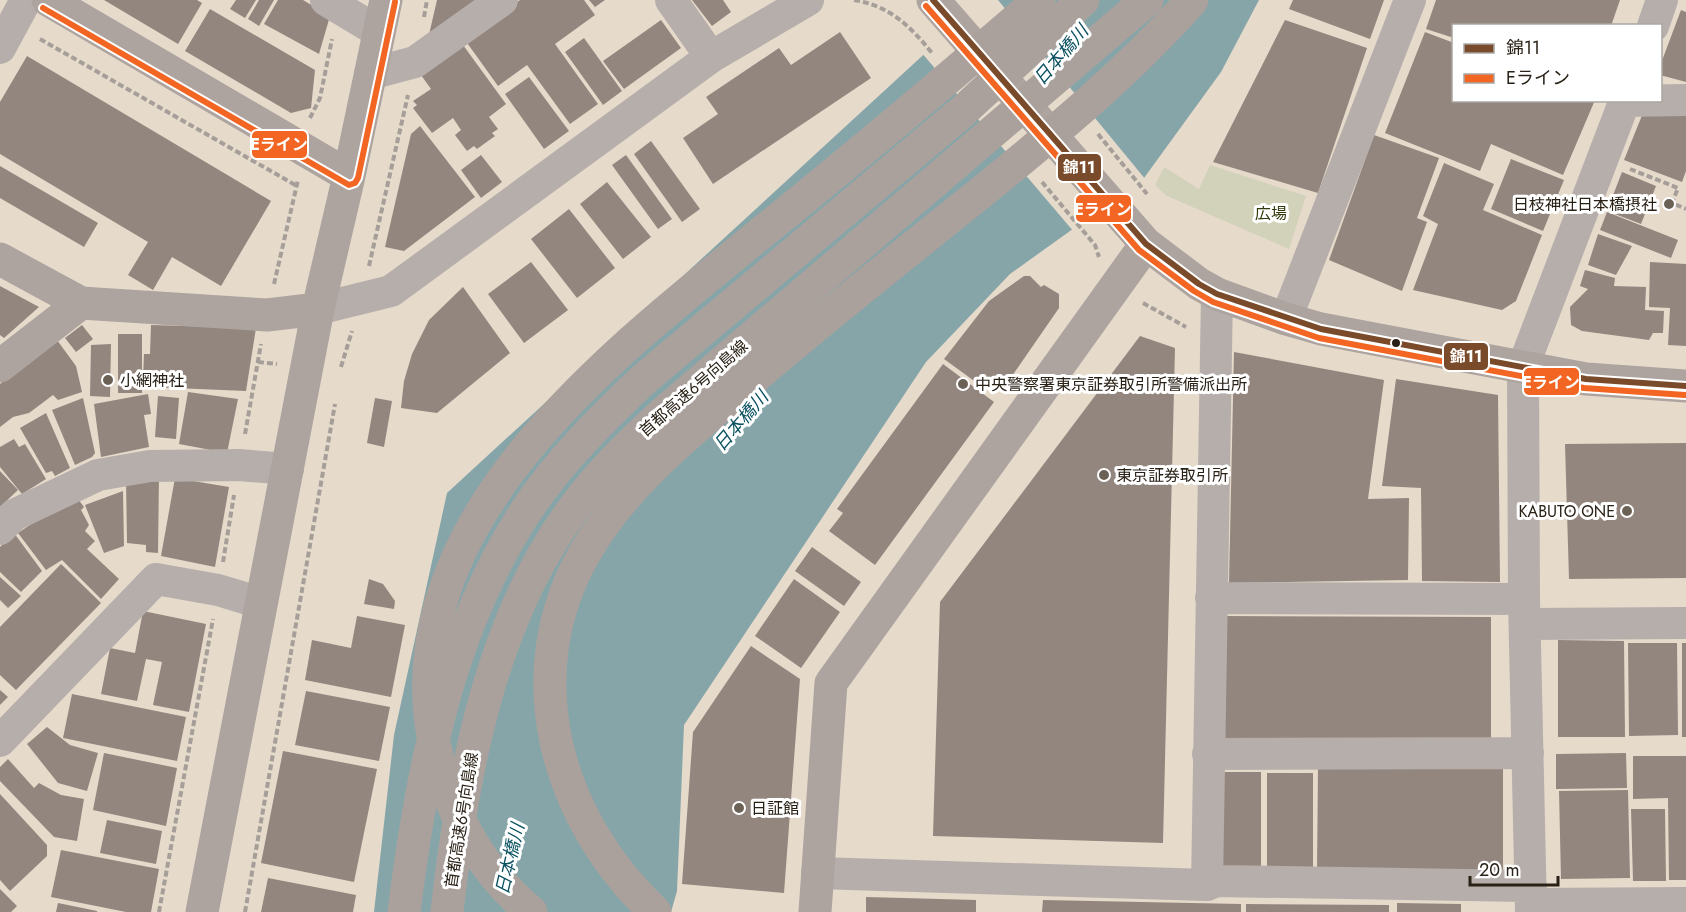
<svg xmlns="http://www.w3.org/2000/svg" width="1686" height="912" viewBox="0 0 1686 912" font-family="Jost,'Noto Sans JP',sans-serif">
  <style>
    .green { fill: #d2d1ba }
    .water { fill: #86a5a9 }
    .pier { fill: #e6dacb }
    .building { fill: #93867e }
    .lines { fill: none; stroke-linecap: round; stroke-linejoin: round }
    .path { stroke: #a59e99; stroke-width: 4; stroke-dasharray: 6 3; stroke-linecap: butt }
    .street { stroke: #b6aeab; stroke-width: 32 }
    .secondary { stroke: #ada4a0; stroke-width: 33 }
    .highway { stroke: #aba19c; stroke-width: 33 }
    .bus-1-casing { stroke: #fff; stroke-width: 10 }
    .bus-2-casing { stroke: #fff; stroke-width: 10 }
    .bus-1 { stroke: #7a4b2a; stroke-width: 6 }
    .bus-2 { stroke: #f26522; stroke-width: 6 }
    .poi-dot { fill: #6b6255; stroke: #fff; stroke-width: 2 }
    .bus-dot { fill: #292116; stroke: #fff; stroke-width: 2 }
    .labels { text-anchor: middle; stroke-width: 6; stroke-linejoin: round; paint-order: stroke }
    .poi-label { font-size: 16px; fill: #292116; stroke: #fff; text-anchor: start }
    .park-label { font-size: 16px; fill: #313a0b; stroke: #fff }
    .street-label { font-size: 16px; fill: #292116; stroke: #fff }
    .water-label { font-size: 18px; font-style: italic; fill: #0b5261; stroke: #fff }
    .line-badge { stroke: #fff; stroke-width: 2 }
    .badge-label { font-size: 16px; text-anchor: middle; font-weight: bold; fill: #fff }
  </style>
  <rect width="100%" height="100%" fill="#e6dacb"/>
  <!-- green -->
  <path class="green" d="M1210 165 1306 196 1289 249 1167 196 1155 185 1164 167 1199 189Z"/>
  <!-- water -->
  <path class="water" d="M983 0H1259L1221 72 1144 178 1010 274 926 362 684 725 677 891 671 912H374L394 735 447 493Z"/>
  <!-- pier -->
  <path class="pier" d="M978 0H998L1146 180 1074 232 921 52Z"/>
  <!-- building -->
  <path class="building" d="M104 0H197L202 3 178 44Z
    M236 0H256L245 18 230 9Z
    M259 0H274L259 26 248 19Z
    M278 0H303L330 16 319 54 264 24Z
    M437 0H490L428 39Z
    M520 0H584L595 15 555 44 598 104 570 124 527 65 498 86 465 40Z
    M589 0H605L595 7Z
    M692 0H723L731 12 712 26Z
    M1293 0H1384L1370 39 1289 9Z
    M1436 0H1620L1611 26H1454V38L1426 29Z
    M210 9 315 70 311 108 291 113 185 51Z
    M1681 10 1686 12V82L1660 75V66Z
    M661 20 681 48 624 89 603 61Z
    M1285 20 1367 48 1318 193 1213 162Z
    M840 32 871 78 713 184 683 138 718 114 706 97 779 48 791 65Z
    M1425 32 1454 43V100H1595L1563 175 1491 144 1480 171 1385 133Z
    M584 38 622 91 603 105 565 52Z
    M463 45 506 104 489 117 498 129 492 133 495 136 477 149 474 146 467 151 455 135 461 130 453 118 432 133 413 108 417 105 413 101 431 89 421 75Z
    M27 56 271 201 221 286 172 257 153 290 128 275 148 242 0 154V102Z
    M529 77 569 131 544 149 505 94Z
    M1645 108H1686V171L1682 182 1624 160Z
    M420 126 475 197 404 251 385 247 411 134Z
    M1374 135 1439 158 1417 218 1427 222 1402 291 1329 260Z
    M651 141 700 209 682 222 634 154Z
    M481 155 502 182 481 198 461 170Z
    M626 155 672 219 658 229 612 165Z
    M1511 159 1564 180 1543 231 1491 209Z
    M1444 163 1494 184 1483 210 1542 235 1516 301 1502 310 1413 290 1438 224 1423 216Z
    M0 166 98 223 84 247 0 198Z
    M1622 172 1656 186 1641 224 1607 211Z
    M607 182 651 237 623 259 580 204Z
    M569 209 615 268 577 298 531 239Z
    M1607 212 1678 240 1671 258 1600 230Z
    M1598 234 1632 246 1616 275 1588 265Z
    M531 262 568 310 524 343 488 294Z
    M1650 262 1686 264V346L1668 345 1670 308 1649 307Z
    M1585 270 1615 278 1614 286 1646 287 1645 310 1664 311 1663 333H1653L1649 340 1582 331 1571 325 1570 307 1588 289 1580 286Z
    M1024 276H1030L1041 287 1044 285 1059 294V308L1003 389 1000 386 996 391 980 380 977 383 944 359 989 301Z
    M0 286 39 307 4 338 0 335Z
    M463 287 510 353 437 413 401 408 404 381 412 354 429 320Z
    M82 325 93 339 76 352 65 338Z
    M151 325 256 328 246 391 150 387V379H143L144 354H150Z
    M118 334H142V393H118Z
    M1140 336 1175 348 1163 843 933 836 940 602Z
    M57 340 76 366 82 392 58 400 53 395 29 413 13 417 0 427V384Z
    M111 344 110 397 90 396 91 345Z
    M1234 352 1384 380 1368 499 1409 498 1408 580 1229 583Z
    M943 364 994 402 875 565 829 531 843 513 837 509Z
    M1396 379 1498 395 1500 582 1422 581 1421 488 1382 486Z
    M188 392 238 399 227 453 179 444Z
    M148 394 151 414 144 415 149 447 101 457 94 404Z
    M158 396 179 398 176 439 155 437Z
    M83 398 95 453 92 457 75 465 52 410Z
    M375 398 392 401 384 447 367 443Z
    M46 413 70 468 55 476 52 471 46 473 20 428Z
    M14 439 19 447 25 444 46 479 22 494 0 467V447Z
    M1686 443V578L1569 579 1565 444Z
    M0 471 18 490 0 507Z
    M159 476 158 553 146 552V545L127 543 126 478Z
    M175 478 229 487 215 567 161 556Z
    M123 491 124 546 104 553 85 505Z
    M78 499 84 507 81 510 89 525 85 531 95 541 87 549 119 579 101 599 62 560 46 570 18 533 58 506Z
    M14 533 42 571 21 592 0 572V547Z
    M812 547 861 582 844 606 795 571Z
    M61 564 101 603 16 690 0 675V627Z
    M0 577 21 596 8 608 0 600Z
    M369 579 383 584 395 601 394 609 364 604Z
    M794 579 840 612 801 668 755 636Z
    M143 611 206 624 189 712 153 705 162 662 146 659 137 701 101 694 110 648 135 653Z
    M357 616 405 625 391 697 305 680 312 640 351 648Z
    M1225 616 1491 617V742L1225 741Z
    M1558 640 1624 641 1625 737H1558Z
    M1628 643H1677L1678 735 1629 736Z
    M1682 643H1686V737H1682Z
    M751 646 800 679 784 893 682 884 693 732Z
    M0 690 8 697 0 705Z
    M306 691 390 707 379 761 295 745Z
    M72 694 186 717 177 761 63 738Z
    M47 727 70 745 98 753 87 791 58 783 27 744Z
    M283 751 377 769 354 882 261 863Z
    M104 753 177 768 166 826 93 810Z
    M1626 753 1627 788 1556 789V754Z
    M1633 756H1686V880H1669L1668 798 1633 799Z
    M8 759 34 788 39 783 61 795 84 799 77 841 54 837 0 781V767Z
    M1318 766 1503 767V873L1317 872Z
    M1217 772H1261V868H1217Z
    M1267 773H1313V870L1267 869Z
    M1628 790 1630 878 1561 879 1559 791Z
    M0 794 47 845V856L10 891 0 880Z
    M1631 809H1665L1666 881H1633Z
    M107 820 162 831 156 864 100 853Z
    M61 850 159 869 151 912H126L51 897Z
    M268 878 356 895 353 912H261Z
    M0 889 17 906 11 912H0Z
    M866 897 976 900V912H866Z
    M1043 900 1241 904V912H1042Z
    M58 903 97 911V912H56Z
    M1397 903 1461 904V912H1397Z
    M1246 904 1389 905V912H1246Z"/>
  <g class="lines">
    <!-- path -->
    <path class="path" d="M854 0C890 6 910 26 932 53
      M424 17 427 0
      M40 39 297 186
      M310 118 320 98 332 39
      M1098 134 1147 194
      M1630 169 1678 188 1672 203 1686 209
      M1042 182 1095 245 1099 257
      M369 266 408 95
      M274 284 298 180
      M1143 303 1186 327
      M258 362 277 364
      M341 367 352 331
      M245 434 261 344
      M223 562 234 495
      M159 912 213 619
      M245 912 335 404"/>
    <!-- street -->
    <path class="street" d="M326 0 379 32
      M671 0 711 57
      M1653 26 1662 0
      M0 48 26 0
      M370 74 415 62 502 0
      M1624 101 1686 100
      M318 309 391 291 711 57 808 0
      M1286 319 1410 0
      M0 529 14 515 98 475 150 466 239 465 288 469
      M1211 598 1524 599
      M1526 624 1686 623
      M0 741 156 579 218 590 261 603
      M1208 754 1528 753
      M817 873 1207 885 1217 881 1531 886
      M1207 885 1217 294
      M1531 904 1686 903
      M1531 912 1524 599 1523 367 1625 100"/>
    <!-- secondary -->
    <path class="secondary" d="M48 0 349 176
      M933 0 1146 244 1199 284 1217 294 1286 319 1321 329 1586 379 1686 386
      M0 259 81 303 267 315 318 309
      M0 366 81 303
      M202 912 318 309 349 176 386 0
      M815 912 831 683 1146 244"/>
    <!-- highway -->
    <path class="highway" d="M404 912C421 774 448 630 526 511 558 462 601 420 644 379L962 112 1083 0
      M447 912C462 775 490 621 574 508 601 471 634 440 668 409L1147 0
      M531 912C484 873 453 819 438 760 377 522 623 347 781 217 868 146 954 74 1039 0
      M655 912C556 820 514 673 586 551 627 480 695 429 756 376 832 311 911 249 989 186 1060 128 1131 69 1192 0"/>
    <!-- bus-1 casing -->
    <g class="bus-1-casing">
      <path id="bus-1" d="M933 0 1146 244 1199 284 1217 294 1321 329 1586 379 1686 386"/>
    </g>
    <!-- bus-2 casing -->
    <g class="bus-2-casing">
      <path id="bus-2" d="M926 6 1139 250 1194 291 1213 302 1319 338 1584 388 1685 395
        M43 8 349 185 355 183 358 178 395 2"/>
    </g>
    <!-- bus-1 -->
    <use href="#bus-1" class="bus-1"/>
    <!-- bus-2 -->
    <use href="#bus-2" class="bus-2"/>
  </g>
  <!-- markers -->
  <g class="poi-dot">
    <circle cx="1669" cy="204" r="6"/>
    <circle cx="108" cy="380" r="6"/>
    <circle cx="963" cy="384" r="6"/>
    <circle cx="1104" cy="475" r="6"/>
    <circle cx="1627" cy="511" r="6"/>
    <circle cx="739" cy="808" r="6"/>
  </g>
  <circle class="bus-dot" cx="1396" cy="343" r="5"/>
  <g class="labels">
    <!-- poi labels -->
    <g class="poi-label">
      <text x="1657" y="210" text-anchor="end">日枝神社日本橋摂社</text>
      <text x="120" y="386">小網神社</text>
      <text x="975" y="390">中央警察署東京証券取引所警備派出所</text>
      <text x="1116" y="481">東京証券取引所</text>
      <text x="1615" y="517" text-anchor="end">KABUTO ONE</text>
      <text x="751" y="814">日証館</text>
    </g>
    <!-- park labels -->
    <g class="park-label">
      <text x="1271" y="219">広場</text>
    </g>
    <!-- street labels -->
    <g class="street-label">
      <text transform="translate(693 388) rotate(-41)" y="6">首都高速6号向島線</text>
      <text transform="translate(461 820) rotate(-81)" y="6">首都高速6号向島線</text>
    </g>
    <!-- water labels -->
    <g class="water-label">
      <text transform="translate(1061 55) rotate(-49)" y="6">日本橋川</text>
      <text transform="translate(741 421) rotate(-49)" y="6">日本橋川</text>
      <text transform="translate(510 859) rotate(-77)" y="6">日本橋川</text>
    </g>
  </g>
  <g class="line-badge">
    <rect x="251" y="130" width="57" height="29" rx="6" fill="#f26522"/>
    <rect x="1057" y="153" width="45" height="29" rx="6" fill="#7a4b2a"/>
    <rect x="1075" y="194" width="57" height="29" rx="6" fill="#f26522"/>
    <rect x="1443" y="342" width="46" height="29" rx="6" fill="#7a4b2a"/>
    <rect x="1523" y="367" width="57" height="29" rx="6" fill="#f26522"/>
  </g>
  <g class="badge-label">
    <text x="279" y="150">Eライン</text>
    <text x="1079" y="173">錦11</text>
    <text x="1103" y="215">Eライン</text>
    <text x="1466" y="362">錦11</text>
    <text x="1551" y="388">Eライン</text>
  </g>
  <!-- legend -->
  <rect x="1452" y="24" width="210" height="78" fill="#ffffff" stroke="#a9a6a2" stroke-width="1.5"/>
  <rect x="1464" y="44" width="30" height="9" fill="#7a4b2a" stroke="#a9a6a2" stroke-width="1.5"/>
  <text x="1506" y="54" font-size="18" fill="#292116">錦11</text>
  <rect x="1464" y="74" width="30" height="9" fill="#f26522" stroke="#a9a6a2" stroke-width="1.5"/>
  <text x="1506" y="84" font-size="18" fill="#292116">Eライン</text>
  <!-- scale -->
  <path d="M1470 876v9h88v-9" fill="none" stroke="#292116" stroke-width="3"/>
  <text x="1479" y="876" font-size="18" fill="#292116" stroke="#ffffff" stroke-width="4.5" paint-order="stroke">20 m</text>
</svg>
